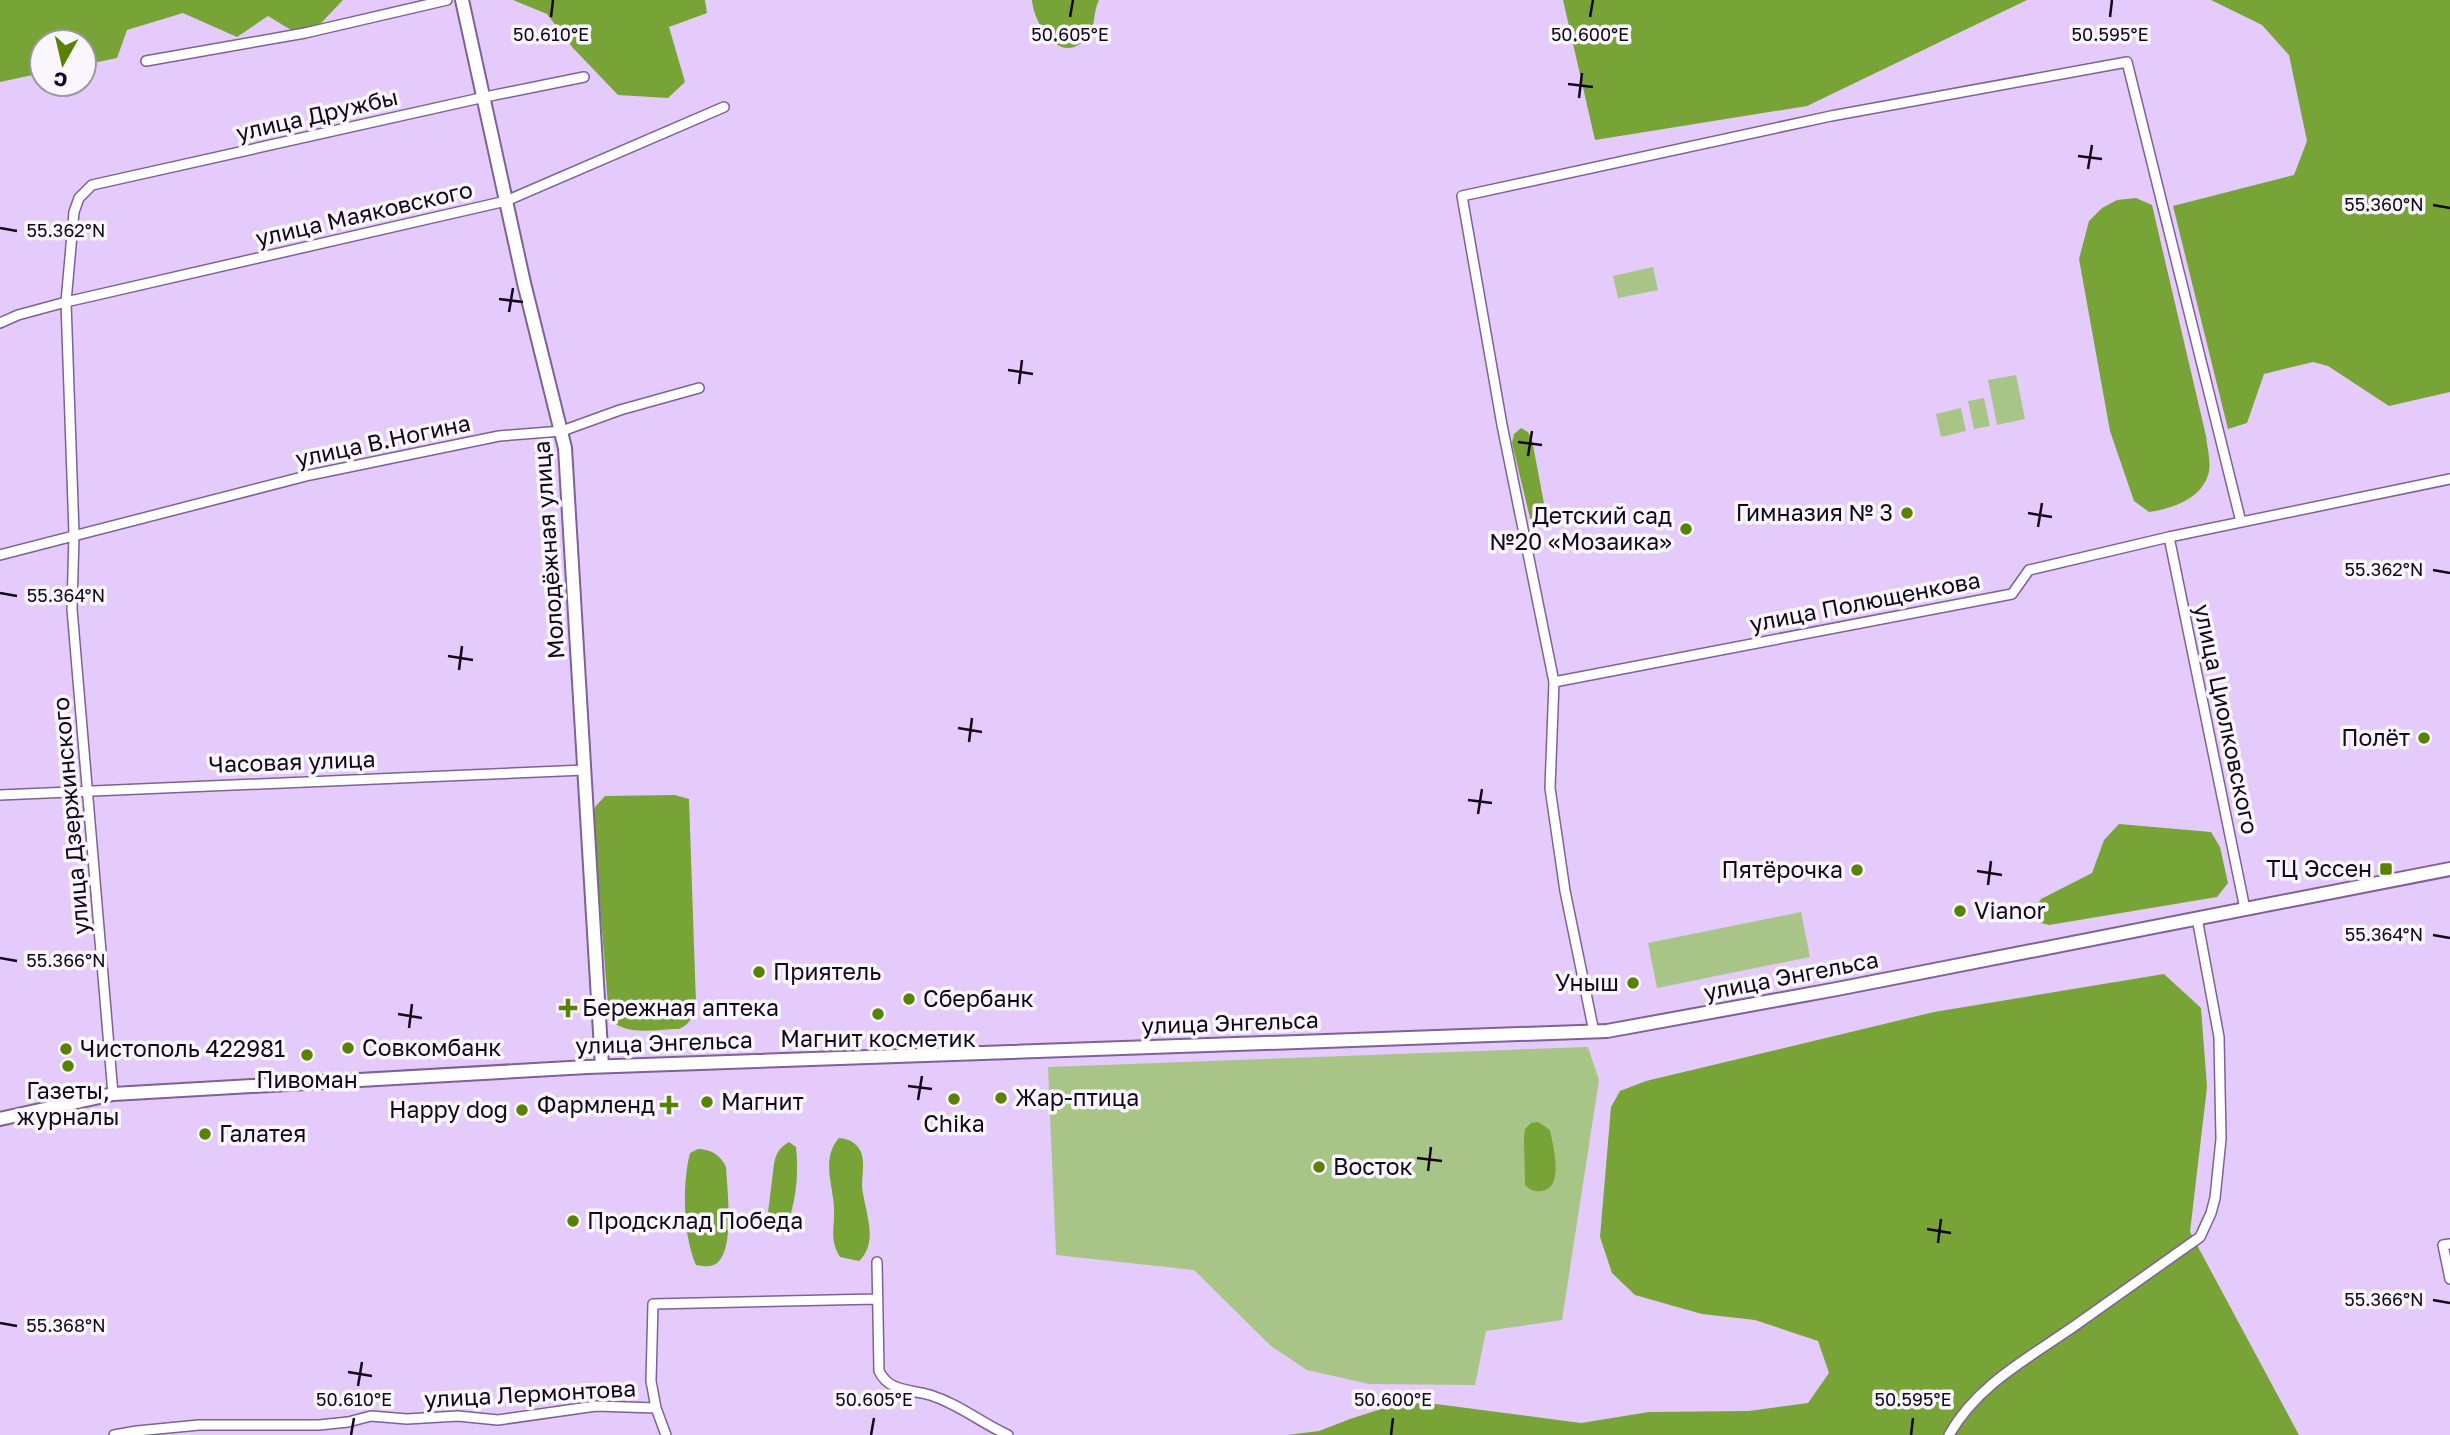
<svg xmlns="http://www.w3.org/2000/svg" width="2450" height="1435" viewBox="0 0 2450 1435" font-family="'Golos Text',sans-serif">
  <style>
    .green { fill: #a8c587 }
    .forest { fill: #78a337 }
    .lines { fill: none; stroke-linecap: round; stroke-linejoin: round }
    .minor-casing { stroke: #7e6198; stroke-width: 12 }
    .secondary-casing { stroke: #7e6198; stroke-width: 16 }
    .minor { stroke: #fff; stroke-width: 9 }
    .secondary { stroke: #fff; stroke-width: 12 }
    .ticks { fill: none; stroke: #12071b; stroke-width: 2.5 }
    .poi-dot { fill: #598104; stroke: #f9f6fd; stroke-width: 2.5 }
    .labels { text-anchor: middle; stroke-width: 7; stroke-linejoin: round; paint-order: stroke }
    .street-label { font-size: 23px; fill: #12071b; stroke: #f9f6fd }
    .poi-label { font-size: 23px; fill: #12071b; stroke: #f9f6fd; text-anchor: start }
    .ticks-label { font-size: 18px; text-anchor: middle; fill: #12071b; stroke: #f9f6fd; stroke-width: 7; stroke-linejoin: round; paint-order: stroke }
  </style>
  <rect width="100%" height="100%" fill="#e4cbfc"/>
  <!-- green -->
  <path class="green" d="M1653 267 1658 290 1618 298 1613 276Z
    M2016 375 2025 419 1997 425 1988 380Z
    M1984 398 1990 426 1974 429 1968 401Z
    M1961 408 1966 431 1941 437 1936 414Z
    M1801 912 1810 957 1657 988 1648 943Z
    M1588 1047 1599 1080 1562 1320 1486 1331 1475 1385 1369 1384 1307 1370 1271 1346 1194 1270 1056 1255 1048 1067Z"/>
  <!-- forest -->
  <path class="forest" d="M0 0H343L306 39 268 16 237 37 183 13 127 30 117 58 84 65V42H42V73L0 82Z
    M513 0H705L707 13 669 27 685 82 668 98 618 95 573 48 547 14Z
    M1032 0H1099C1093 11 1095 28 1089 38 1087 41 1083 42 1080 44 1056 61 1033 20 1032 0Z
    M1563 0H2027L1807 106 1595 140Z
    M2211 0H2450V392L2389 406 2328 366 2313 362 2264 374 2247 423 2228 429 2173 206 2294 175 2307 141 2289 55 2262 25Z
    M2136 198 2152 205 2206 436C2207 447 2212 464 2208 475 2201 499 2171 509 2149 512L2134 501 2110 431 2079 259 2089 221 2102 208 2117 200Z
    M1521 428 1528 432 1532 440 1546 514V523L1539 528 1531 522 1512 443 1514 434Z
    M675 795 689 799 696 1004C693 1015 691 1024 679 1029 658 1029 624 1037 609 1018L593 815 595 807 605 796Z
    M2119 824 2211 832 2220 847 2228 883 2217 897 2049 925 2041 923 2034 915 2036 906 2041 899 2092 873 2104 840Z
    M2164 974 2201 1008 2207 1087 2190 1232 2299 1435H1287L1319 1431 1350 1419 1400 1403 1436 1404 1581 1423 1649 1412 1749 1411 1808 1403 1829 1373 1818 1341 1755 1320 1702 1314 1635 1295 1612 1273 1600 1237 1611 1107 1620 1091 1646 1081 1934 1012Z
    M1538 1122 1550 1130C1553 1146 1565 1189 1541 1191 1534 1192 1530 1190 1525 1185L1524 1137 1525 1129 1531 1123Z
    M839 1138C849 1139 856 1142 861 1152 865 1163 862 1175 862 1186 864 1210 880 1241 859 1261L840 1257C829 1240 835 1227 834 1208 833 1185 821 1158 839 1138Z
    M789 1142 796 1147C799 1174 796 1207 784 1231L775 1233 769 1230 767 1221 774 1164C776 1153 779 1148 789 1142Z
    M698 1149C710 1149 721 1155 726 1167 727 1188 735 1249 717 1263 711 1268 703 1266 696 1265 683 1236 682 1184 690 1153Z"/>
  <g class="lines">
    <!-- minor casing -->
    <g class="minor-casing">
      <path id="minor" d="M146 61 305 33 447 0
        M0 323 18 315 66 302 506 201 724 107
        M2169 537 2245 909
        M0 555 310 475 499 436 562 431 620 410 699 388
        M1554 682 2012 594 2029 570 2169 537 2450 479
        M0 795 585 770
        M1594 1032 1565 891 1550 788 1554 682 1502 425 1462 196 1831 116 2127 62 2241 522
        M113 1094 72 609 74 534 66 302 74 212 79 198 92 185 485 97 584 77
        M2450 1244 2443 1245 2450 1279
        M877 1262 879 1371C889 1392 910 1389 930 1395 959 1404 981 1423 1008 1435
        M114 1435 137 1431 199 1425H319L348 1422 371 1416 407 1419 458 1416 498 1420 596 1406 656 1408
        M666 1435 656 1408 651 1381 653 1304 876 1299
        M1949 1435C1977 1385 2027 1359 2073 1327 2115 1297 2157 1267 2200 1237L2211 1213 2215 1198 2221 1139 2219 1037 2197 918"/>
    </g>
    <!-- secondary casing -->
    <g class="secondary-casing">
      <path id="secondary" d="M462 0 524 283 565 448 602 1066
        M0 1119 113 1094 587 1067 1607 1031 1837 989 2450 869"/>
    </g>
    <!-- minor -->
    <use href="#minor" class="minor"/>
    <!-- secondary -->
    <use href="#secondary" class="secondary"/>
  </g>
  <!-- ticks -->
  <path class="ticks" d="M551 17 553 0M1070 17 1073 0M1590 17 1593 0M2110 17 2112 0M1568 84 1593 87M1579 98 1582 73M2078 156 2102 159M2088 169 2092 145M2433 205 2450 208M0 228 17 231M499 299 523 302M509 312 513 288M1008 370 1033 374M1019 384 1022 360M1518 442 1542 445M1528 456 1532 431M2028 513 2052 517M2038 527 2042 503M2433 570 2450 573M0 593 17 596M448 656 473 660M459 670 462 646M958 728 982 732M969 742 972 718M1468 800 1492 803M1478 814 1482 789M1977 871 2002 875M1988 885 1991 861M2433 935 2450 938M0 958 17 961M398 1014 422 1018M409 1028 412 1004M908 1086 932 1089M918 1100 922 1076M1417 1158 1442 1161M1428 1171 1431 1147M1927 1229 1951 1233M1938 1243 1941 1219M2433 1300 2450 1303M0 1323 17 1326M348 1372 372 1376M358 1386 362 1362M351 1435 354 1418M871 1435 874 1418M1391 1435 1393 1418M1911 1435 1913 1418"/>
  <!-- markers -->
  <g class="poi-dot">
    <circle cx="1907" cy="513" r="7"/>
    <circle cx="1686" cy="529" r="7"/>
    <circle cx="2424" cy="738" r="7"/>
    <rect x="2379" y="862" width="14" height="14" rx="3.5"/>
    <circle cx="1857" cy="870" r="7"/>
    <circle cx="1960" cy="911" r="7"/>
    <circle cx="759" cy="972" r="7"/>
    <circle cx="1633" cy="983" r="7"/>
    <circle cx="909" cy="999" r="7"/>
    <path d="M564.5 997.5h7v7h7v7h-7v7h-7v-7h-7v-7h7z"/>
    <circle cx="878" cy="1014" r="7"/>
    <circle cx="348" cy="1048" r="7"/>
    <circle cx="66" cy="1049" r="7"/>
    <circle cx="307" cy="1055" r="7"/>
    <circle cx="68" cy="1066" r="7"/>
    <circle cx="1001" cy="1098" r="7"/>
    <circle cx="954" cy="1099" r="7"/>
    <circle cx="707" cy="1102" r="7"/>
    <path d="M665.5 1094.5h7v7h7v7h-7v7h-7v-7h-7v-7h7z"/>
    <circle cx="522" cy="1110" r="7"/>
    <circle cx="205" cy="1134" r="7"/>
    <circle cx="1319" cy="1167" r="7"/>
    <circle cx="573" cy="1221" r="7"/>
  </g>
  <g class="labels">
    <!-- street labels -->
    <g class="street-label">
      <text transform="translate(317 115) rotate(-13)" y="8">улица Дружбы</text>
      <text transform="translate(364 214) rotate(-13)" y="8">улица Маяковского</text>
      <text transform="translate(383 441) rotate(-12)" y="8">улица В.Ногина</text>
      <text transform="translate(549 550) rotate(-94)" y="8">Молодёжная улица</text>
      <text transform="translate(1865 602) rotate(-11)" y="8">улица Полющенкова</text>
      <text transform="translate(2226 719) rotate(78)" y="8">улица Циолковского</text>
      <text transform="translate(292 762) rotate(-2)" y="8">Часовая улица</text>
      <text transform="translate(71 816) rotate(-95)" y="8">улица Дзержинского</text>
      <text transform="translate(1791 976) rotate(-11)" y="8">улица Энгельса</text>
      <text transform="translate(1230 1023) rotate(-2)" y="8">улица Энгельса</text>
      <text transform="translate(664 1043) rotate(-2)" y="8">улица Энгельса</text>
      <text transform="translate(530 1394) rotate(-3)" y="8">улица Лермонтова</text>
    </g>
    <!-- poi labels -->
    <g class="poi-label">
      <text x="1893" y="521" text-anchor="end">Гимназия № 3</text>
      <text x="1672" y="524" text-anchor="end">Детский сад<tspan x="1672" dy="26">№20 «Мозаика»</tspan></text>
      <text x="2410" y="746" text-anchor="end">Полёт</text>
      <text x="2372" y="877" text-anchor="end">ТЦ Эссен</text>
      <text x="1843" y="878" text-anchor="end">Пятёрочка</text>
      <text x="1974" y="919">Vianor</text>
      <text x="773" y="980">Приятель</text>
      <text x="1619" y="991" text-anchor="end">Уныш</text>
      <text x="923" y="1007">Сбербанк</text>
      <text x="582" y="1016">Бережная аптека</text>
      <text x="878" y="1047" text-anchor="middle">Магнит косметик</text>
      <text x="362" y="1056">Совкомбанк</text>
      <text x="80" y="1057">Чистополь 422981</text>
      <text x="307" y="1088" text-anchor="middle">Пивоман</text>
      <text x="68" y="1099" text-anchor="middle">Газеты,<tspan x="68" dy="26">журналы</tspan></text>
      <text x="1015" y="1106">Жар-птица</text>
      <text x="721" y="1110">Магнит</text>
      <text x="655" y="1113" text-anchor="end">Фармленд</text>
      <text x="508" y="1118" text-anchor="end">Happy dog</text>
      <text x="954" y="1132" text-anchor="middle">Chika</text>
      <text x="219" y="1142">Галатея</text>
      <text x="1333" y="1175">Восток</text>
      <text x="587" y="1229">Продсклад Победа</text>
    </g>
  </g>
  <g class="ticks-label">
    <text x="551" y="41">50.610°E</text>
    <text x="1070" y="41">50.605°E</text>
    <text x="1590" y="41">50.600°E</text>
    <text x="2110" y="41">50.595°E</text>
    <text x="2384" y="211">55.360°N</text>
    <text x="66" y="237">55.362°N</text>
    <text x="2384" y="576">55.362°N</text>
    <text x="66" y="602">55.364°N</text>
    <text x="2384" y="941">55.364°N</text>
    <text x="66" y="967">55.366°N</text>
    <text x="2384" y="1306">55.366°N</text>
    <text x="66" y="1332">55.368°N</text>
    <text x="354" y="1406">50.610°E</text>
    <text x="874" y="1406">50.605°E</text>
    <text x="1393" y="1406">50.600°E</text>
    <text x="1913" y="1406">50.595°E</text>
  </g>
  <!-- north arrow -->
  <g transform="translate(63 63) rotate(188)"><circle r="33" fill="#f9f6fd" stroke="#9d96a3" stroke-width="2"/>
  <path d="M0-5L12 26L0 18L-12 26Z" fill="#598104"/>
  <text y="-10" font-size="19" font-weight="bold" text-anchor="middle" fill="#12071b">С</text>
  </g>
</svg>
